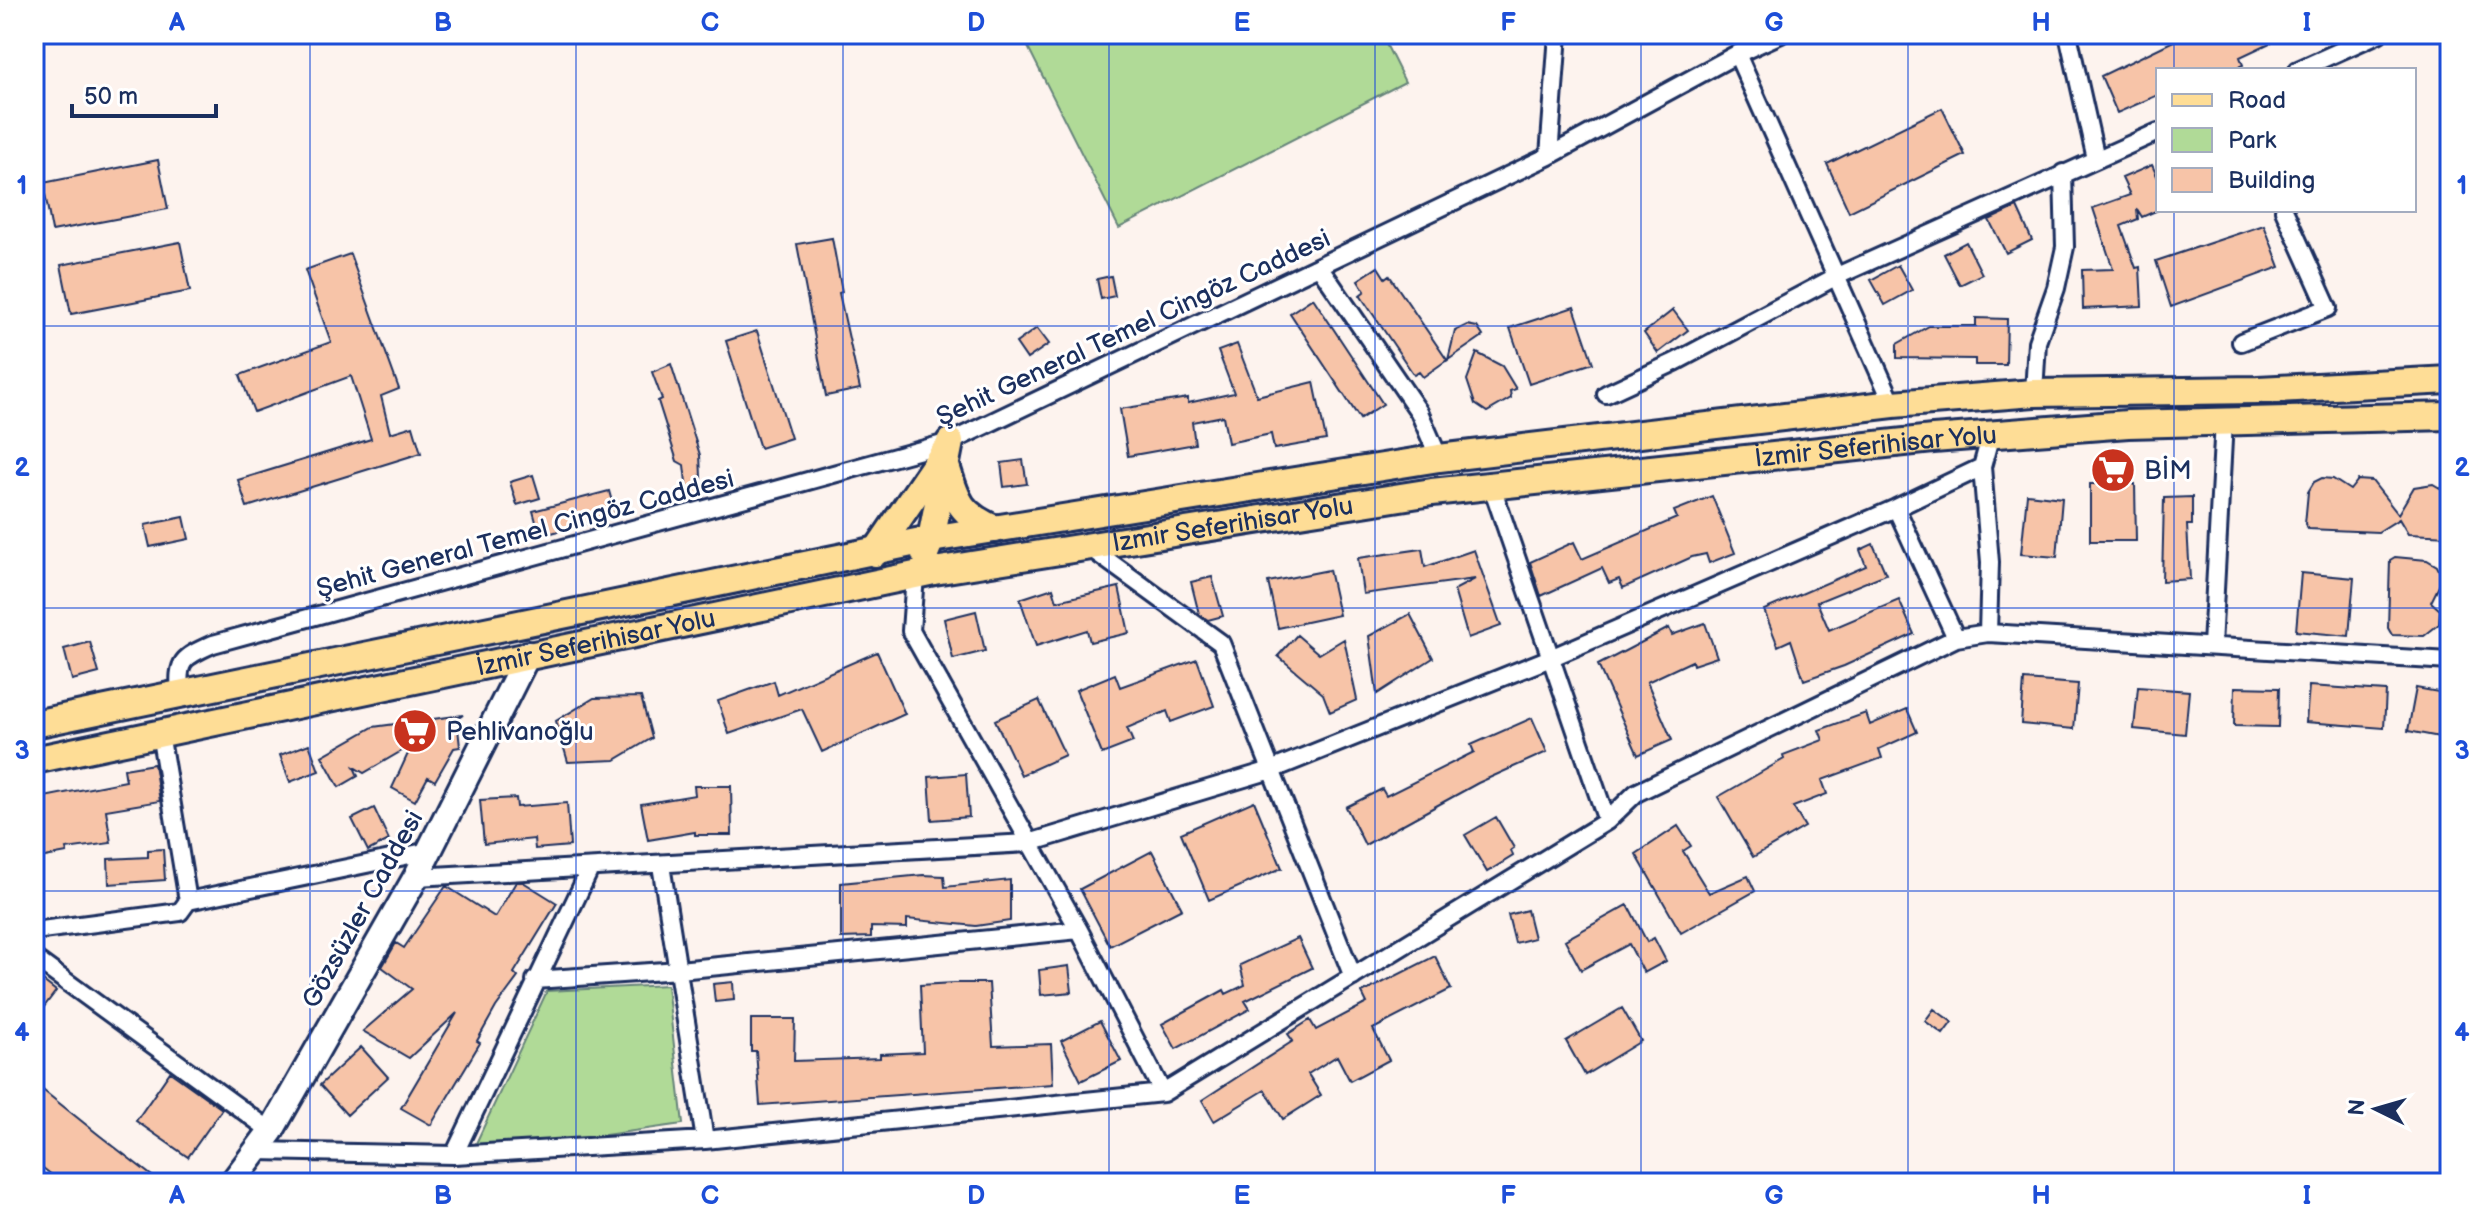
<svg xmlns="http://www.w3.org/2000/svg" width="2484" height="1217" viewBox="0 0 2484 1217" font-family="'Balsamiq Sans',sans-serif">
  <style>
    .green { fill: #b0da97; stroke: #66847a; stroke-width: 2 }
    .building { fill: #f7c4a8; stroke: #1b2f5e; stroke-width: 2 }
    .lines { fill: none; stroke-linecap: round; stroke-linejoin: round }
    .street-casing { stroke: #1b2f5e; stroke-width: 22 }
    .secondary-casing { stroke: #1b2f5e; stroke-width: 30 }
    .primary-casing { stroke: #1b2f5e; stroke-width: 32 }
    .street { stroke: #fff; stroke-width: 16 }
    .secondary { stroke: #fff; stroke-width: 24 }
    .primary { stroke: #fedd96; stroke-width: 26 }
    .grid { fill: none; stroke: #1d4ed8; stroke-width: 2; stroke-opacity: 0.55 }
    .labels { text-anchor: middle; stroke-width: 6; stroke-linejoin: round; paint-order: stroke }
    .street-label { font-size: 26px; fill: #1b2f5e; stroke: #fff }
    .poi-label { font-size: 26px; fill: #1b2f5e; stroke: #fff; text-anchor: start }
    .neatline { fill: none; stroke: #1d4ed8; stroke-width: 3 }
    .grid-label { font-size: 26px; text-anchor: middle; font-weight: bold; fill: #1d4ed8 }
  </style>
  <rect width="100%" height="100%" fill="#fdf3ee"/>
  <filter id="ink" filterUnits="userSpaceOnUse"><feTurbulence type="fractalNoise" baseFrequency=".0125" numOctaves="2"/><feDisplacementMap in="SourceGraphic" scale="16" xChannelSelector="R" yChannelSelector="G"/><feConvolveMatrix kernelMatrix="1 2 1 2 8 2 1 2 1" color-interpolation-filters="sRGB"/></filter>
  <g filter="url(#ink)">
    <!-- green -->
    <path class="green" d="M1049 34H1381L1405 82 1119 228 1027 45Z
      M667 985 683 1124 471 1154 547 991Z"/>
    <!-- building -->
    <path class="building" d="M2188 34H2289L2240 57 2243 65 2231 70H2158V95L2117 113 2101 76Z
      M1942 108 1965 155 1849 212 1827 164Z
      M158 160 168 209 52 231 43 183Z
      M2152 165 2158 178V210L2142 217 2137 209 2138 219 2121 226 2136 268 2140 267 2142 306 2083 309 2082 270 2113 269 2093 208 2130 195 2122 178Z
      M2017 207 2032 240 2006 253 1989 220Z
      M2264 225 2280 267 2171 307 2156 261Z
      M832 238 842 292 839 293 860 389 826 396 797 244Z
      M180 242 190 291 71 314 61 265Z
      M1966 242 1982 274 1960 285 1944 254Z
      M350 254 399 389 381 396 390 433 413 426 421 453 247 507 238 480 371 439 351 376 254 412 240 375 331 342 305 270Z
      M1898 265 1912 290 1885 305 1871 280Z
      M1378 267 1385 278 1389 275 1447 360 1423 377 1419 372 1414 375 1360 295 1365 291 1358 280Z
      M1111 276 1115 296 1101 299 1097 279Z
      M1313 298 1383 404 1360 419 1290 313Z
      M1574 307 1593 363 1529 384 1510 328Z
      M1673 310 1688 330 1658 353 1644 333Z
      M1976 318 2007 319 2006 365H1975V359L1897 358V344L1929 326H1976Z
      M1467 325 1477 327 1483 336 1448 360 1455 331Z
      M1037 328 1049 344 1027 359 1016 343Z
      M757 331 791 438 760 448 726 341Z
      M1237 344 1257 396 1314 382 1326 440 1274 449 1271 434 1228 443 1223 416 1192 422 1195 444 1128 456 1120 409 1188 398V403L1234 393 1218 351Z
      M1477 353 1502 366 1516 389 1510 391 1511 398 1487 412 1475 404 1467 380Z
      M671 364 700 455 702 499 688 500 684 465 677 461 658 401 662 399 652 372Z
      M1023 460 1027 484 1004 487 1001 463Z
      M533 475 540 498 517 505 510 482Z
      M2322 478 2333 479 2350 490 2358 480 2372 481 2398 514 2414 487 2433 484 2450 494V536L2408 534 2399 519 2378 532 2308 529 2305 524 2308 492 2314 482Z
      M2090 484H2135L2136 541H2090Z
      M609 491 616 516 540 536 533 511Z
      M2027 494 2062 498 2057 557 2021 554Z
      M1712 496 1735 553 1709 563 1706 554 1692 557 1623 588 1619 579 1609 583 1602 568 1541 596 1530 562 1574 542 1582 559 1677 518 1674 511Z
      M2192 497V525H2187L2190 579 2162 581 2164 498Z
      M184 517 189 539 150 547 145 525Z
      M1873 544 1886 574 1817 602 1829 630 1899 600 1914 634 1844 666 1804 680 1791 640 1778 646 1764 610 1866 566 1860 550Z
      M1422 549 1425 567 1474 550 1501 626 1468 638 1454 590 1475 579 1363 594 1358 558Z
      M2395 557 2427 560 2437 566 2441 574 2440 584 2431 602 2440 610 2439 624 2424 636 2392 635 2388 628 2390 560Z
      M1329 570 1339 615 1278 628 1268 582Z
      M2301 573 2354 578 2349 636 2296 631Z
      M1212 577 1223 616 1208 620 1199 614 1191 582Z
      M1119 587 1129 633 1090 642 1087 630 1036 646 1020 599 1053 588 1057 601Z
      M976 611 985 651 953 659 944 619Z
      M1410 614 1433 658 1377 694 1369 636Z
      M1705 623 1717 657 1693 665 1692 661 1647 682 1672 740 1638 755 1598 665 1669 628 1672 635Z
      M1297 635 1319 654 1344 639 1357 700 1330 712 1323 694 1278 656Z
      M90 642 99 673 72 680 64 649Z
      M877 652 905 714 822 752 802 709 729 734 718 701 774 681 778 695Z
      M1197 659 1214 706 1171 722 1167 711 1127 728 1133 742 1102 754 1076 690 1115 674 1120 687Z
      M2024 680 2078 684 2074 729 2021 724Z
      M2309 686 2386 691 2384 728 2306 722Z
      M2138 687 2189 691 2185 734 2134 729Z
      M2235 687 2279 688 2278 727 2234 726Z
      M2416 688 2450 694V739L2408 731Z
      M641 697 652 738 615 760 568 762 556 721 594 698Z
      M1039 700 1065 755 1021 775 995 720Z
      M1907 709 1917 732 1879 749 1882 758 1822 780 1827 794 1793 807 1805 827 1753 857 1718 797 1784 759 1783 755 1823 740 1819 730 1866 713 1870 725Z
      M463 715 457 719 460 747 454 748 435 781 428 777 415 801 392 788 412 745 364 773 354 767 358 776 339 787 322 756 373 727Z
      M1532 718 1547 752 1478 783 1365 845 1346 807 1382 789 1386 796 1474 752 1471 745Z
      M309 744 319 771 290 782 280 755Z
      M154 764 160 801 106 810 111 843 66 849 67 853 34 859V799L126 781 124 769Z
      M966 774 969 817 932 820 929 777Z
      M694 786H731L732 835H695V832L648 840 641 804 695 795Z
      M516 798 517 807 567 803 570 846 535 849 534 839 484 844 480 800Z
      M1254 801 1282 868 1209 900 1181 833Z
      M374 808 389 840 368 851 352 819Z
      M1496 817 1514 848 1511 850 1513 856 1487 872 1465 835Z
      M1678 826 1691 846 1683 851 1709 893 1748 876 1755 891 1681 933 1636 854Z
      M163 849 165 880 109 884 108 859 148 857V850Z
      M1152 851 1182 909 1110 946 1080 889Z
      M923 875 944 876 945 887 1010 880V921L976 926 907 919V928L871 927V937L841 938V883Z
      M516 882H523L557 903 514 973 518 977 496 1007 477 1041 480 1043 431 1125 401 1108 457 1013 409 1058 363 1031 412 989 382 967 396 943 404 948 446 886 495 917Z
      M1628 905 1647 942 1654 938 1666 961 1644 973 1629 944 1581 970 1565 940Z
      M1527 910 1534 938 1515 943 1508 915Z
      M1298 938 1312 968 1245 1001 1250 1009 1176 1049 1162 1024 1224 990 1226 994 1245 985 1240 965Z
      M1435 956 1451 989 1373 1029 1389 1060 1350 1081 1337 1056 1308 1074 1321 1095 1283 1119 1265 1090 1214 1121 1202 1100 1293 1041 1288 1034 1310 1020 1316 1030 1367 1003 1362 993Z
      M1069 966 1072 992 1041 995 1039 970Z
      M34 974 56 991 34 1020Z
      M733 982 734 1000 715 1002 713 984Z
      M954 983H989L993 1046 1051 1044 1053 1084 760 1105 756 1051H751V1019H795L794 1061 880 1058V1054L923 1052 920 985Z
      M1622 1008 1641 1041 1585 1075 1566 1041Z
      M1934 1009 1952 1022 1943 1034 1925 1021Z
      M1100 1021 1121 1061 1081 1081 1061 1041Z
      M361 1047 388 1077 347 1115 320 1085Z
      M170 1072 222 1109 188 1157 136 1121Z
      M34 1083 99 1135 161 1183H62L57 1179 34 1161Z"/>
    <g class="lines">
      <!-- street casing -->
      <g class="street-casing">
        <path id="street" d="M2068 34 2096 159
          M1737 54 1893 404
          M2298 70 2378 34
          M1549 156 1558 34
          M1319 266 1419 412 1439 458
          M2241 342 2328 308 2284 210
          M2034 393 2037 342 2056 288 2065 247 2063 173
          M1606 394 1675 362 1837 276 2158 132
          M1982 467 1990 562 1988 633
          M1491 484 1607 821
          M1089 547 1221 643 1353 977
          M915 575 911 631 1079 930 1163 1093
          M1956 638 1896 508 1982 467 1991 434
          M2212 646 2224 421
          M180 694C177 660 182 658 213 644L950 442 1549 156 1737 54 1781 34
          M160 733 188 901
          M661 865 705 1140
          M416 877 1029 843 1271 770 1548 659 1896 508
          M34 931 180 912 188 901 429 851
          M34 958 271 1131
          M535 980 679 970 1079 930
          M258 1151 454 1155 705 1140 1163 1093 1607 821 1636 793 1956 638 1988 633 2450 661
          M454 1155 590 869"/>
      </g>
      <!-- secondary casing -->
      <g class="secondary-casing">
        <path id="secondary" d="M232 1183 271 1131 416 877 528 654"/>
      </g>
      <!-- primary casing -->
      <g class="primary-casing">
        <g id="primary">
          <path d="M946 466C957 502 960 514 995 529"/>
          <path d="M875 553 944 452"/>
          <path d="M925 554 931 539 950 442"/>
          <path d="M34 724 931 539 1439 458 1893 404 2034 393 2258 390 2450 380"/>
          <path id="s1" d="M34 760 934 571 1432 492 1933 439 2128 424 2450 416"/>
        </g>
      </g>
      <!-- street -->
      <use href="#street" class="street"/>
      <!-- secondary -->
      <use href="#secondary" class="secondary"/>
      <!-- primary -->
      <use href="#primary" class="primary"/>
    </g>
  </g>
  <!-- grid -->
  <path class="grid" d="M310 34V1183M576 34V1183M843 34V1183M1109 34V1183M1375 34V1183M1641 34V1183M1908 34V1183M2174 34V70M2174 210V1183M34 326H2450M34 608H2450M34 891H2450"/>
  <!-- icons -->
  <defs>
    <g id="supermarket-disc" transform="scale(2.3)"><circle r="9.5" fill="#c8321e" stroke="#fff"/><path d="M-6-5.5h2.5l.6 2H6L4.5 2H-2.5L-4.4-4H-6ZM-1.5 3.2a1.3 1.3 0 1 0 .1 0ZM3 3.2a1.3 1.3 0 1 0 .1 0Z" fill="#fff"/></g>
  </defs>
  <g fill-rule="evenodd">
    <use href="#supermarket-disc" x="2113" y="470"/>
    <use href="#supermarket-disc" x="415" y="731"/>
  </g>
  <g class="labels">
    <!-- street labels -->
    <g class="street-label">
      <text transform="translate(1133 327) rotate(-25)" y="9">Şehit General Temel Cingöz Caddesi</text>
      <text dy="9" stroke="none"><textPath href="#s1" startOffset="1870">İzmir Seferihisar Yolu</textPath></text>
      <text dy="9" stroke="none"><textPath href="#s1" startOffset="1222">İzmir Seferihisar Yolu</textPath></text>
      <text transform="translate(525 533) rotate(-15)" y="9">Şehit General Temel Cingöz Caddesi</text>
      <text dy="9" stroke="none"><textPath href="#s1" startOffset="574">İzmir Seferihisar Yolu</textPath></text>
      <text transform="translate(362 909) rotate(-61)" y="9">Gözsüzler Caddesi</text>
    </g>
    <!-- poi labels -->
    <g class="poi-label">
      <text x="2144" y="479">BİM</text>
      <text x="446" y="740">Pehlivanoğlu</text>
    </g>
  </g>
  <!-- margin -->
  <rect width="2484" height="1217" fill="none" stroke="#fff" stroke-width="88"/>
  <!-- legend -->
  <rect x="2156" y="68" width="260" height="144" fill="#ffffff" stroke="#a4acbf" stroke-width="2"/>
  <rect x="2172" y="94" width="40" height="12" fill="#fedd96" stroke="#a4acbf" stroke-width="2"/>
  <text x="2228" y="108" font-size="24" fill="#1b2f5e">Road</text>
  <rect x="2172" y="128" width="40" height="24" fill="#b0da97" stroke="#a4acbf" stroke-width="2"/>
  <text x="2228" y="148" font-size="24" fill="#1b2f5e">Park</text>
  <rect x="2172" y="168" width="40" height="24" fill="#f7c4a8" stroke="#a4acbf" stroke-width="2"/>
  <text x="2228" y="188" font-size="24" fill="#1b2f5e">Building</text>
  <!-- north arrow -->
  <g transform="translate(2376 1109) rotate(275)" stroke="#ffffff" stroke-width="6" paint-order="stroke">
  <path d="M0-6L14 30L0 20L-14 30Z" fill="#1b2f5e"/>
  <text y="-12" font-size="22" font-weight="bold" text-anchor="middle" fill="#1b2f5e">N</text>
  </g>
  <!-- scale -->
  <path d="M72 104v12h144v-12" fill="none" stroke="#1b2f5e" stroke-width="4"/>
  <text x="84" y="104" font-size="24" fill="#1b2f5e" stroke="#ffffff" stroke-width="6" paint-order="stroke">50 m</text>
  <rect x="44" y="44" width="2396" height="1129" class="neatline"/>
  <g class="grid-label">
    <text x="177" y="31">A</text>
    <text x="443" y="31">B</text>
    <text x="710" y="31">C</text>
    <text x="976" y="31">D</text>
    <text x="1242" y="31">E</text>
    <text x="1508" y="31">F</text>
    <text x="1774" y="31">G</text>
    <text x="2041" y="31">H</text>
    <text x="2307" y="31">I</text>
    <text x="22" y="194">1</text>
    <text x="2462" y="194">1</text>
    <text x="22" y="476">2</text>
    <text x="2462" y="476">2</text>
    <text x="22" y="759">3</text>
    <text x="2462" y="759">3</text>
    <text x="22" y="1041">4</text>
    <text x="2462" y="1041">4</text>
    <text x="177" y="1204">A</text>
    <text x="443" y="1204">B</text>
    <text x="710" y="1204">C</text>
    <text x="976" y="1204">D</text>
    <text x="1242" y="1204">E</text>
    <text x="1508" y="1204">F</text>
    <text x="1774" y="1204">G</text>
    <text x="2041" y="1204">H</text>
    <text x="2307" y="1204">I</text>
  </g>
</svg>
